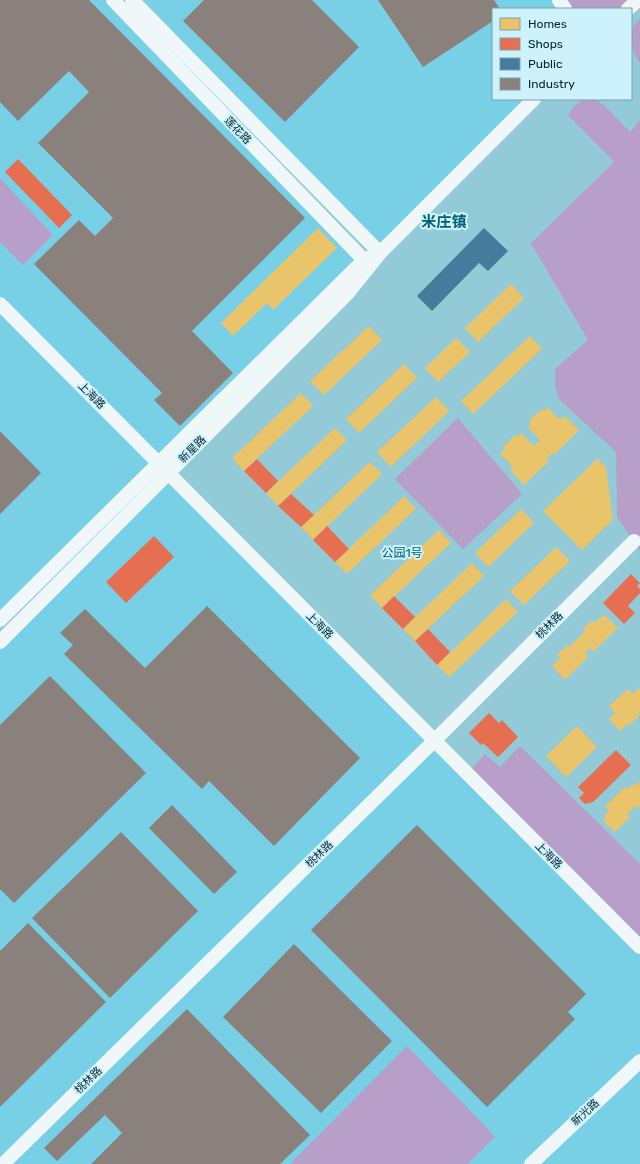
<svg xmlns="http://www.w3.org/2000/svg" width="640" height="1164" viewBox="0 0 640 1164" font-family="Rubik,'Noto Sans SC',sans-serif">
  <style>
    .built { fill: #77d0e6 }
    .green { fill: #b79fca }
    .homes { fill: #e9c46a }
    .shops { fill: #e76f51 }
    .public { fill: #457b9d }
    .industry { fill: #8a817c }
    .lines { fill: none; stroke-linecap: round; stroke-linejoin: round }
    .minor { stroke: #eff7f9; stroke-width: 14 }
    .labels { text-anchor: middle; stroke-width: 4; stroke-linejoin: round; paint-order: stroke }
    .street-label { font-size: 11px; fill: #03252d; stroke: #cdf2fc }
    .neighbourhood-label { font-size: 12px; fill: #006173; stroke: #cdf2fc }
    .district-label { font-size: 15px; font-weight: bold; fill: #006173; stroke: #cdf2fc }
  </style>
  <rect width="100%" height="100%" fill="#92cad8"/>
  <!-- built -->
  <path class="built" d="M0 0H113L362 257 0 620Z
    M145 0H559L565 9H493V99H533L380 253Z
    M169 473 640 947V1164H0V641Z"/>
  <!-- green -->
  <path class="green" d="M559 0H638L628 9H565Z
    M640 19V63C630 51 627 30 640 19Z
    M594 99 604 105 630 132 640 120V551L617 517 616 452 559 399 555 386V369L588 340 535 250 530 244 614 162 568 115C577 103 578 100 594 99Z
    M0 178 53 235 23 265 0 242Z
    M458 418 522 494 463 549 395 479Z
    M520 746 640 864V947L468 773 485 754 500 767Z
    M407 1046 486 1127 495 1137 467 1164H290Z"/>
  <!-- homes -->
  <path class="homes" d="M318 228 337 248 273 310 267 303 233 336 221 323Z
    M511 284 524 298 478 342 465 328Z
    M369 326 382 340 324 395 310 381Z
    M530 336 542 349 473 414 461 401Z
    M456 338 470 352 438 382 425 368Z
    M404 364 417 378 359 433 346 419Z
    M301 393 313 406 244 471 232 458Z
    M436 397 449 411 391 467 377 452Z
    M547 407 560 420 565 416 579 430 555 454 552 453 547 459 548 462 524 485 510 470 513 467 500 454 505 449 503 447 515 435 517 437 521 433 534 446 540 440 528 427 531 423 529 421 542 409 544 411Z
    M335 428 347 440 278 506 266 493Z
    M597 459 606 467 613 520 582 550 543 511Z
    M370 462 382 474 313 540 301 527Z
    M404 496 416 509 347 574 335 562Z
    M521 509 534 523 488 567 475 553Z
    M439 530 451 543 382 608 370 595Z
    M556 547 570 561 524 605 510 591Z
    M472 563 484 576 415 641 403 629Z
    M506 599 518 612 449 677 437 665Z
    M604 614 618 628 593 652 590 648 585 653 588 657 565 680 552 666 560 658 557 655 567 645 569 647 585 631 583 629 592 620 595 623Z
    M640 687V711L638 713 640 715 630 725 629 723 620 731 609 719 615 713 609 706 628 689 633 694Z
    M577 726 597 747 566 777 546 756Z
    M640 781V805L638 808 636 806 627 814 630 817 615 832 603 821 606 818 604 816 609 810 605 806 625 787 628 789 633 784 635 786Z"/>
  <!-- shops -->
  <path class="shops" d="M18 159 72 215 59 228 5 172Z
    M257 459 278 481 266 493 244 471Z
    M291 494 314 515 301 527 278 506Z
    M327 526 349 549 335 562 313 540Z
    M154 536 174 557 126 603 106 582Z
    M631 574 640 583 637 586 640 589V593L628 606 635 613 624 624 603 603Z
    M394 596 415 617 403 629 382 608Z
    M428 629 450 652 437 665 415 641Z
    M489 713 499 723 502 720 518 737 498 757 483 743 481 745 469 733Z
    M616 750 631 765 593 802 585 804 579 798 584 793 578 787Z"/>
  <!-- public -->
  <path class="public" d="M484 228 508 251 488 271 479 263 432 311 417 296Z"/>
  <!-- industry -->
  <path class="industry" d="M0 0H89L305 218 192 331 233 373 180 426 154 400 162 393 34 264 79 220 95 236 113 218 38 143 89 92 69 71 18 121 0 102Z
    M204 0H312L359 47 285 122 183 21Z
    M378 0H494L500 9H493V21L423 67Z
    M0 431 41 473 0 514Z
    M207 606 360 758 274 846 209 781 202 789 64 654 73 645 60 633 85 609 145 668Z
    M50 676 146 773 14 903 0 889V725Z
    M172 805 237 872 214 894 149 828Z
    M417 825 586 994 568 1012 575 1019 487 1107 311 930Z
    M121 832 198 911 110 998 32 918Z
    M28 923 106 1002 0 1107V951Z
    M294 944 392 1041 321 1113 223 1017Z
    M187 1009 310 1135 280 1164H91L122 1133 105 1115 57 1161 44 1148Z"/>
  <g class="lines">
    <!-- minor -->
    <path class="minor" d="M113 0 364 260
      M559 0 565 9
      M628 9 638 0
      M0 304 640 947
      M0 620 364 260 380 253 534 99
      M0 642 347 294 380 253 132 0
      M3 1164 435 740 634 541
      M531 1164 640 1061"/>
  </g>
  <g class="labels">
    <!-- street labels -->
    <g class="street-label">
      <text transform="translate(238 130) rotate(46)" y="4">莲花路</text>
      <text transform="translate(92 395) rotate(45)" y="4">上海路</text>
      <text transform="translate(192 449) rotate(-45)" y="4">新星路</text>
      <text transform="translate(320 625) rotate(45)" y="4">上海路</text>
      <text transform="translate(549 625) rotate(-45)" y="4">桃林路</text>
      <text transform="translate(319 854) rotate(-44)" y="4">桃林路</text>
      <text transform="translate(549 855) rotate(45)" y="4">上海路</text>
      <text transform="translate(88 1080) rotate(-44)" y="4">桃林路</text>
      <text transform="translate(585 1112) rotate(-43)" y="4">新光路</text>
    </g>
    <!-- neighbourhood labels -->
    <g class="neighbourhood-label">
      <text x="402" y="557">公园1号</text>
    </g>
    <!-- district labels -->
    <g class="district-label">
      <text x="444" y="227">米庄镇</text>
    </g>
  </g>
  <!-- legend -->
  <rect x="492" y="8" width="140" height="92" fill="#cdf2fc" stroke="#7ca0a9"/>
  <rect x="500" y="18" width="20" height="12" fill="#e9c46a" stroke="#7ca0a9"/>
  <text x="528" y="28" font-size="12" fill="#03252d">Homes</text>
  <rect x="500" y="38" width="20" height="12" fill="#e76f51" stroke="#7ca0a9"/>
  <text x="528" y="48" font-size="12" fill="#03252d">Shops</text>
  <rect x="500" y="58" width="20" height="12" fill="#457b9d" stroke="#7ca0a9"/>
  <text x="528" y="68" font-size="12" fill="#03252d">Public</text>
  <rect x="500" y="78" width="20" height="12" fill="#8a817c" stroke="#7ca0a9"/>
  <text x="528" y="88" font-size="12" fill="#03252d">Industry</text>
</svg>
